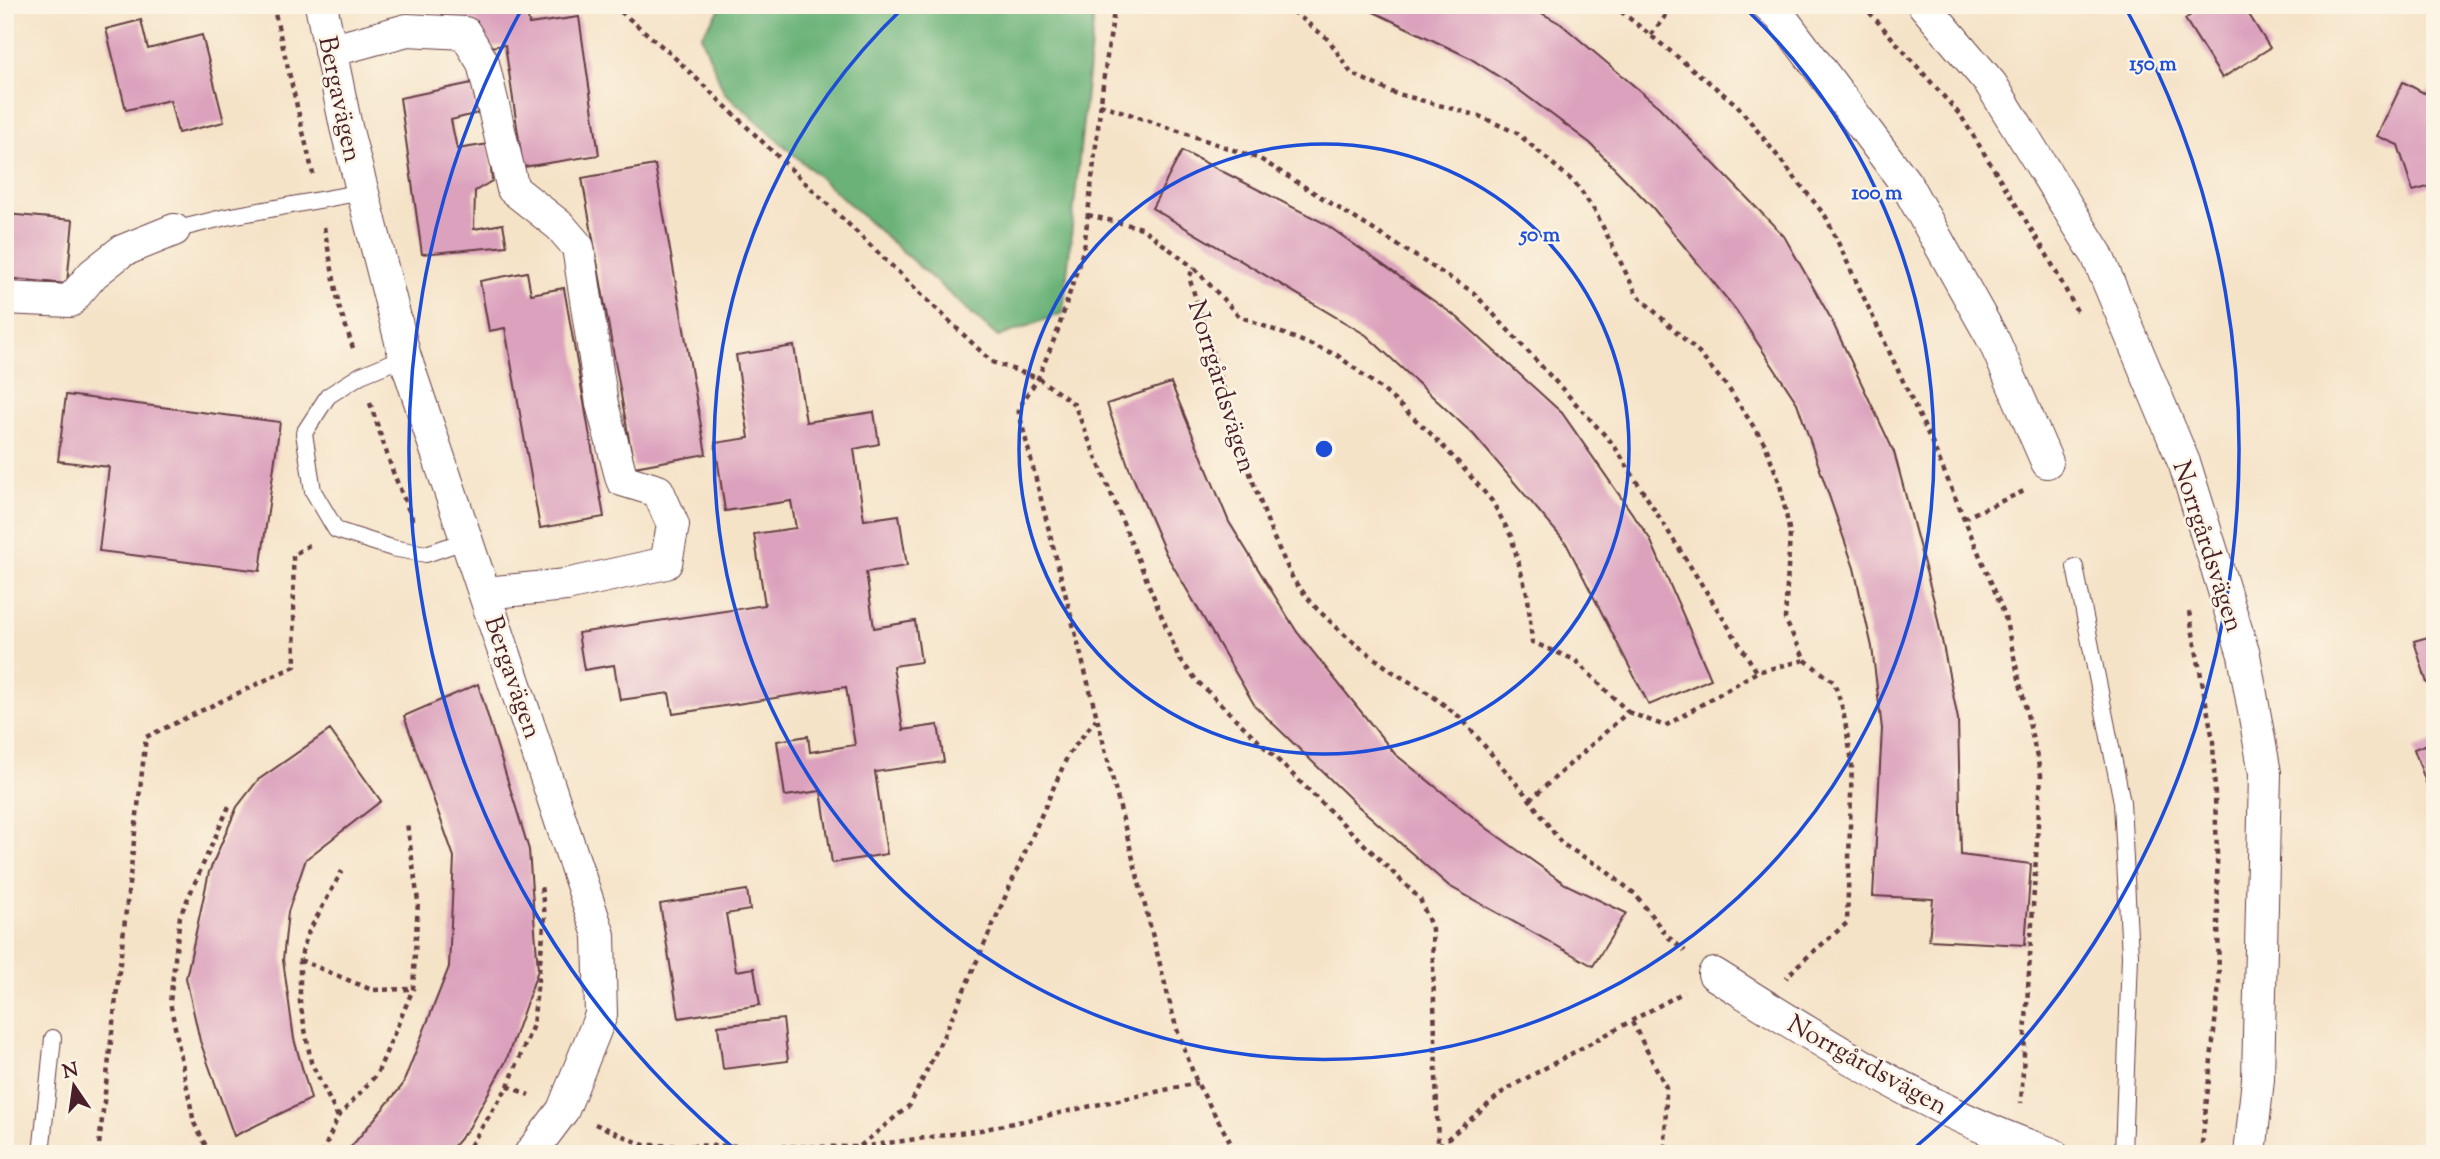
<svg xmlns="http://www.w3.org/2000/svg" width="2440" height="1159" viewBox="0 0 2440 1159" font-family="'Sorts Mill Goudy',serif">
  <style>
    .forest { fill: #6bb278; stroke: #5a6852; stroke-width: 2 }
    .building { fill: #dca2bd }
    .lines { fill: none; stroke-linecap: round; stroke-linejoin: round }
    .lane-casing { stroke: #643c43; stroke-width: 18 }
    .street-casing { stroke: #643c43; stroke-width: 34 }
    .path { stroke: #643c43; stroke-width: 4.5; stroke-dasharray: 5 5; stroke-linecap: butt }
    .lane { stroke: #fff; stroke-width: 16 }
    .street { stroke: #fff; stroke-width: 32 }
    .ring { fill: none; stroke: #1d4ed8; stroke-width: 3.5 }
    .labels { text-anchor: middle; stroke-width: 5; stroke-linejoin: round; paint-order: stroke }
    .street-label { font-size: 26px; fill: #4a1f2b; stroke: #fcf5e5 }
    .centre { fill: #1d4ed8; stroke: #fcf5e5; stroke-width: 3.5 }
    .ring-label { font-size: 21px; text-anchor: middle; font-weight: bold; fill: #1d4ed8; stroke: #fcf5e5; stroke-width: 5; stroke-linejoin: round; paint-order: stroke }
  </style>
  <rect width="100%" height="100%" fill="#fcf5e5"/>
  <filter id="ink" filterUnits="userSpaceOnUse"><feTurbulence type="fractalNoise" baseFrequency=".0143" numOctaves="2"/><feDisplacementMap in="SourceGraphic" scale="14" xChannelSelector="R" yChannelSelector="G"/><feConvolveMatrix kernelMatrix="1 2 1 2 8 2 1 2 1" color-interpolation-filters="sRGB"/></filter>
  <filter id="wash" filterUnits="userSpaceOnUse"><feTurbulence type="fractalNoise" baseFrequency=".00686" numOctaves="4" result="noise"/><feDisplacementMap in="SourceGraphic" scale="28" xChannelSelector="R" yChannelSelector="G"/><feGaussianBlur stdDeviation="1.57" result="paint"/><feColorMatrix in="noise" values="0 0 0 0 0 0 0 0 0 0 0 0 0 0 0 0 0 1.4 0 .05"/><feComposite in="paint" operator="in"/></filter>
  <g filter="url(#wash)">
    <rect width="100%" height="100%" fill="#f5e3c8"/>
    <!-- forest -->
    <path class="forest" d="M723 5H1093V25L1063 313 998 337 724 92 701 36Z"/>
    <g id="blocks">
      <!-- building -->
      <path class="building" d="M526 5 529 24 579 17 599 155 523 167 505 45 481 48 477 21 444 26 441 6Z
        M1359 5H1527L1561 24 1659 107 1784 236 1830 317 1894 452 1934 601 1958 719 1961 855 2031 864 2025 945 1929 940 1933 899 1873 896 1882 729 1872 647 1854 568 1797 403 1736 310 1653 208 1590 143 1512 85 1468 57Z
        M2206 5H2243L2270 48 2222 78 2185 19Z
        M141 20 148 49 202 35 224 122 178 133 170 100 126 110 106 29Z
        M2403 82 2424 93 2435 87V185L2413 191 2398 145 2377 136Z
        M472 83 478 113 451 120 457 149 489 144 492 181 475 191 474 229 503 224 507 246 422 254 400 98Z
        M1182 151 1324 223 1458 318 1562 413 1650 539 1711 679 1649 705 1566 543 1474 435 1366 335 1152 208Z
        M655 165 706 454 634 467 582 178Z
        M5 214 73 220 67 284 5 278Z
        M527 272 531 294 564 288 604 517 540 528 505 328 489 331 480 281Z
        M794 346 806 422 874 412 879 444 854 449 864 520 899 515 907 566 866 572 874 628 915 621 921 662 893 666 903 730 938 725 944 762 875 772 887 854 832 863 821 791 785 796 777 741 808 736 810 752 855 745 846 687 673 714 669 693 620 700 614 665 584 670 578 633 765 605 754 534 796 528 791 501 725 511 715 443 749 438 736 355Z
        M1171 383 1229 522 1297 632 1395 754 1488 829 1565 884 1626 913 1593 966 1449 886 1358 806 1255 706 1166 554 1129 468 1107 404Z
        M66 395 280 422 260 571 99 551 109 467 58 461Z
        M2435 635V680L2427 683 2414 641Z
        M478 684 529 850 538 970 506 1061 469 1128 447 1154H345L402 1086 449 967 454 857 404 716Z
        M330 730 381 801 306 859 288 912 283 960 294 1039 311 1099 234 1136 200 1041 186 978 209 872 237 807 258 780Z
        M2435 741V805H2434L2414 749Z
        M747 890 750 910 726 914 736 971 754 968 760 1005 679 1018 660 904Z
        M783 1019 788 1061 723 1069 718 1026Z"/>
    </g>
  </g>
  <g filter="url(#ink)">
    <use href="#blocks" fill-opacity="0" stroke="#643c43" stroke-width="2"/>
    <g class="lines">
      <!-- lane casing -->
      <g class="lane-casing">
        <path id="lane" d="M174 230 226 217 363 192
          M405 357 361 375 328 396 304 433 313 491 336 530 392 548 426 554 467 540
          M2075 567 2122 802 2130 956 2123 1154
          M41 1154 53 1038"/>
      </g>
      <!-- street casing -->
      <g class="street-casing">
        <path id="street" d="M321 5 346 127 405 357 599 935 601 1015 563 1110 530 1154
          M1768 5 1780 16 1906 184 1994 341 2047 462
          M1924 5 1991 84 2097 255 2185 465 2244 655 2265 773 2258 1079 2250 1154
          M330 51 407 30 465 33 483 63 513 189 560 226 578 247 602 404 622 480 658 491 673 525 666 563 566 585 485 593
          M5 298 70 301 93 274 122 251 174 230
          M1714 974C1823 1042 1930 1113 2052 1154"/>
      </g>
      <!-- path -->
      <path class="path" d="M273 5 313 174
        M613 5 671 54 992 362 1038 378 1074 404 1179 658 1198 682 1420 899 1432 929 1438 1147
        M1115 5 1104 76 1084 248 1058 330 1038 378 1018 409 1176 1027 1197 1083 1237 1154
        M1285 5 1329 40 1351 73 1391 92 1479 116 1517 133 1575 183 1595 211 1637 295 1698 352 1729 389 1765 444 1780 484 1790 534 1785 619 1805 660 1834 682 1843 710 1852 762 1847 923 1798 965 1786 978
        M1613 5 1737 105 1826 217 1933 445 2004 613 2041 775 2021 1103
        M1863 5 1961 116 2047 255 2078 313
        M1651 35 1674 5
        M1100 104 1260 159 1473 292 1613 444 1757 672
        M1088 215 1142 228 1194 268
        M324 227 339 306 353 348
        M370 403 393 472 414 523
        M1964 518 2024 491
        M2189 612 2213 740 2217 854 2219 985 2201 1154
        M1628 712 1665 726 1757 672 1805 660
        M1530 800 1628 712 1575 660 1532 642 1528 597 1511 536 1492 501 1458 462 1429 432 1383 390 1337 355 1239 316 1194 268 1189 277 1251 476 1272 534 1294 581 1317 609 1349 639 1393 672 1430 694 1462 719 1530 800 1562 844 1601 867 1635 894 1667 936 1685 951
        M300 960 372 990 413 989
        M1632 1022 1666 1087 1665 1154
        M508 1086 529 1095
        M338 1117 311 1062 300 1002V960L307 935 342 871
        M595 1124 644 1145 859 1147 910 1105 945 1033 1068 755 1096 719
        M860 1147 981 1130 1197 1083
        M98 1154 146 737 295 666 293 555 311 544
        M210 1154 194 1123 170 1002 180 916 230 804
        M322 1154 338 1117 377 1074 413 989 418 901 407 823
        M465 1154 508 1086 533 1025 545 916 541 886
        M1434 1154 1438 1147 1505 1090 1684 992"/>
      <!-- lane -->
      <use href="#lane" class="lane"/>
      <!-- street -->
      <use href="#street" class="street"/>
    </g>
  </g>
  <!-- distance rings -->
  <g class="ring">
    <circle cx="1324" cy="449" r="305"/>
    <path d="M1744 7A610 610 0 1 1 904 7"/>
    <path d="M736 1150A915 915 0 0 1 524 5M2124 5A915 915 0 0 1 1912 1150"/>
  </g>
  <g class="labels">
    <!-- street labels -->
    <g class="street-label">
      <text transform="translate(341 99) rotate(78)" y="9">Bergavägen</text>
      <text transform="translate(1223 386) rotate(73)" y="9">Norrgårdsvägen</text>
      <text transform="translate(2209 546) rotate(72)" y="9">Norrgårdsvägen</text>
      <text transform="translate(514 677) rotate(71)" y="9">Bergavägen</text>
      <text transform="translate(1868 1064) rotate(29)" y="9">Norrgårdsvägen</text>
    </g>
  </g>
  <circle cx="1324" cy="449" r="10" class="centre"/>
  <g class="ring-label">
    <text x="2153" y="70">150 m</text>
    <text x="1877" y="199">100 m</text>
    <text x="1540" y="241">50 m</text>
  </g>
  <!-- margin -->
  <rect width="2440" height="1159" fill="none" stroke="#fcf5e5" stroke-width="28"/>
  <!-- north arrow -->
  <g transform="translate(74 1086) rotate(347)" stroke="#fcf5e5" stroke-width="5" paint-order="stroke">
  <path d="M0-5L12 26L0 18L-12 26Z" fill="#4a1f2b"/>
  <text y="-10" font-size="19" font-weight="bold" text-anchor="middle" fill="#4a1f2b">N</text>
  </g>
</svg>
